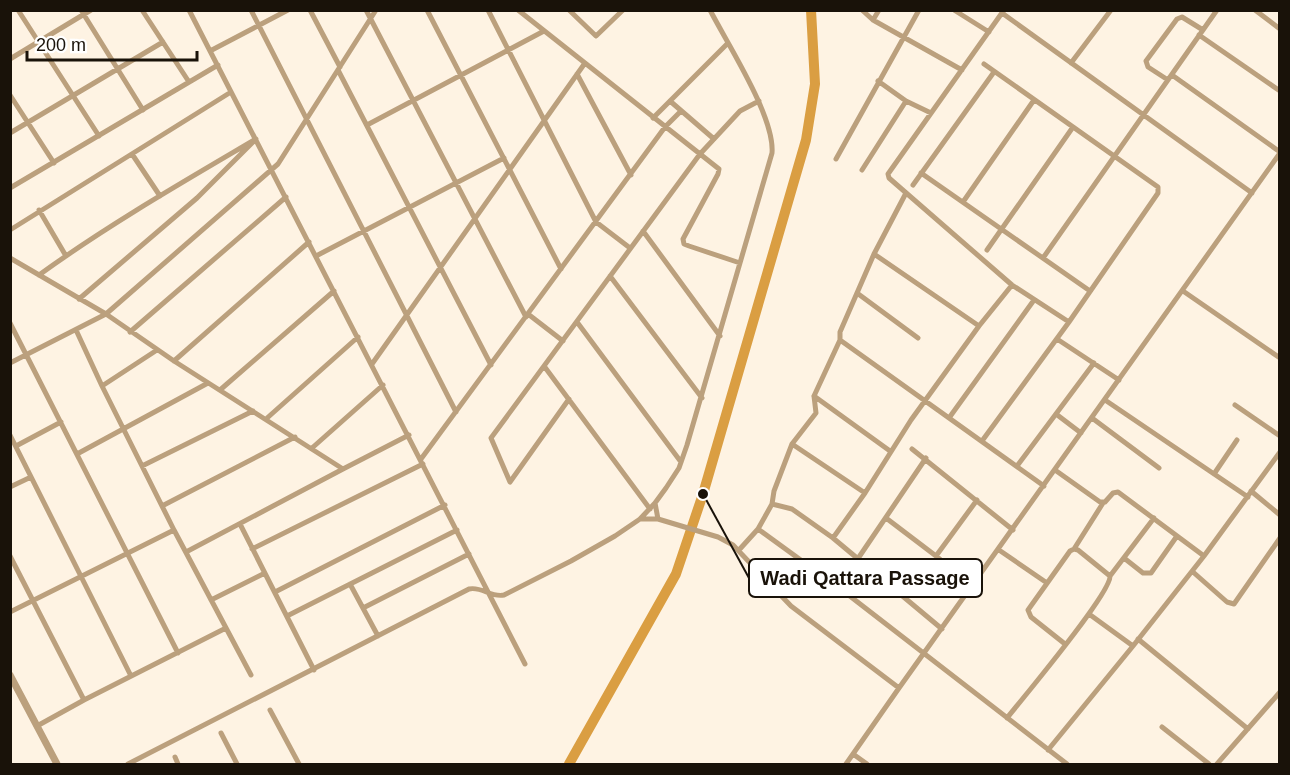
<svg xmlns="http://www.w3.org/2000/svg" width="1290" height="775" viewBox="0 0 1290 775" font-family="Helvetica,sans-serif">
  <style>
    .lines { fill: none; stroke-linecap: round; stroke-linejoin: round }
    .river { stroke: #da9e42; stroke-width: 10 }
    .minor { stroke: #bba07d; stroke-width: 5 }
    .tertiary { stroke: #bba07d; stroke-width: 7 }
    .leader { fill: none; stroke: #191209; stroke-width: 2 }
    .callout-dot { fill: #191209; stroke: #fff; stroke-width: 2 }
    .callout { fill: #fff; stroke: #191209; stroke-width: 2 }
    .callout-label { font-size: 20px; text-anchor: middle; font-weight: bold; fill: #191209 }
  </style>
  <rect width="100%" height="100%" fill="#fef3e3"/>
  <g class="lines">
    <!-- river -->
    <path class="river" d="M569 764 676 574 703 494 806 140 815 84 811 10"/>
    <!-- minor -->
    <path class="minor" d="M18 10 99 136
      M81 10 143 110
      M142 10 189 82
      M189 10 525 664
      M251 10 456 412
      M310 10 340 67
      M366 10 526 317
      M427 10 561 269
      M488 10 596 222 630 248
      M518 10 719 169 718 174 683 239 684 244 689 246 740 263
      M569 10 596 36 623 10
      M862 10 873 20 962 70
      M954 10 989 32
      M1255 10 1280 29
      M1002 13 1252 193
      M873 20 879 10
      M1199 35 1280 91
      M210 51 288 10
      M10 59 91 10
      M1071 63 1111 10
      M984 64 1158 187V193L1069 322
      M338 70 491 365
      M577 74 631 175
      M1172 75 1280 152
      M1168 80 1148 67 1146 61 1177 19 1182 17 1203 30
      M878 81 906 101 931 113
      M10 95 54 163
      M670 101 714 139
      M653 118 727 44
      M367 125 544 31
      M10 133 163 42
      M132 154 160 196
      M836 159 919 10
      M862 170 906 101
      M921 173 1090 291
      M913 185 994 72
      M10 188 218 65
      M906 193 874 254 840 332V340L1044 486
      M963 202 1034 100
      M39 210 66 256
      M10 230 231 92
      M643 231 720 336
      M987 250 1073 127
      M874 254 979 326
      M316 256 504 158
      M10 258 106 314 174 361 343 469 409 435
      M1043 258 1217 10
      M39 275C108 225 183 182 256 139L197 198 79 299
      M610 276 702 398
      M1183 291 1280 358
      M857 293 918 338
      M528 314 563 341
      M577 322 681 462
      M10 323 178 653
      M76 330 102 386
      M130 332 286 197
      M1057 339 1119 380
      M174 361 309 242
      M10 363 106 314 278 164 376 10
      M372 364 585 63
      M544 366 650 509
      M220 390 334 291
      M814 396 890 451
      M569 399 510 482 491 438 700 154 740 111 759 101
      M1105 400 1248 497
      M1235 405 1280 436
      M1056 414 1081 433
      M949 418 1034 300
      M1092 418 1159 468
      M266 419 358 337
      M10 435 131 676
      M982 441 1069 322 1012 285 889 178 888 174 1004 10
      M792 444 865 493
      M16 446 61 422
      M312 448 383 385
      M912 449 1013 530
      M77 454 208 383
      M421 459 665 127 681 111
      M142 466 253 411
      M1017 466 1094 363
      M1055 470 1100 502H1105L1113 493 1118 492 1204 556
      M1214 474 1237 440
      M10 487 31 477
      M1251 491 1280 515
      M655 503 658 519
      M772 504 792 509 833 538 942 629
      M162 506 295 437
      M886 518 936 556 972 587
      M640 519H658L718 537 733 545 791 606 899 688 1280 153
      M240 524 314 670
      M758 529 842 590 1067 764
      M174 530 251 675
      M833 538 865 493 911 420 979 326 1012 285
      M252 549 423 464
      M1074 549 1078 550 1110 576
      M739 550 758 529 772 504 774 491 792 444 816 413 814 396 840 340
      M999 550 1047 583
      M186 552 343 469
      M10 556 84 700 226 628
      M936 556 977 500
      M1124 558 1143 573H1151L1177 536
      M857 560 926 458
      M1193 572 1227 602 1234 604 1280 538
      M350 584 378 636
      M275 592 445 505
      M211 600 265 573
      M363 608 469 554
      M10 612 174 530 102 386 157 350
      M287 616 457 530
      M1138 639 1248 729
      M1065 644 1031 617 1028 610 1070 551 1074 549 1103 503
      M1133 646 1204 556 1280 452
      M270 710 299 764
      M1007 718C1023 698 1111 593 1110 576L1154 518
      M37 726 84 700
      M1162 727 1209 764
      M221 733 237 764
      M1048 750 1133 646 1089 614
      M853 754 867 764
      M175 757 178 764
      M128 764 469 589C482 586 491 598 504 595L571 561 615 536 640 519 655 503 666 488 679 468 687 445 772 153C775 117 728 45 710 10
      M846 764 899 688
      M1217 764 1280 692"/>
    <!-- tertiary -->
    <path class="tertiary" d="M10 675 57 764"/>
  </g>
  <!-- callouts -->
  <path class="leader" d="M703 494L749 578"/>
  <circle class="callout-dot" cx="703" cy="494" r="6"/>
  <rect class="callout" x="749" y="559" width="233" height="38" rx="6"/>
  <g class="callout-label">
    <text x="865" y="585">Wadi Qattara Passage</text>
  </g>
  <!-- border -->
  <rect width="1290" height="775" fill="none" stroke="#191209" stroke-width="24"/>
  <!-- scale -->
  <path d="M27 51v9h170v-9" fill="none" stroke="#191209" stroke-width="3"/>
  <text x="36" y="51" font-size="18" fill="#191209" stroke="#ffffff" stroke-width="4.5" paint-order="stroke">200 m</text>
</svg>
